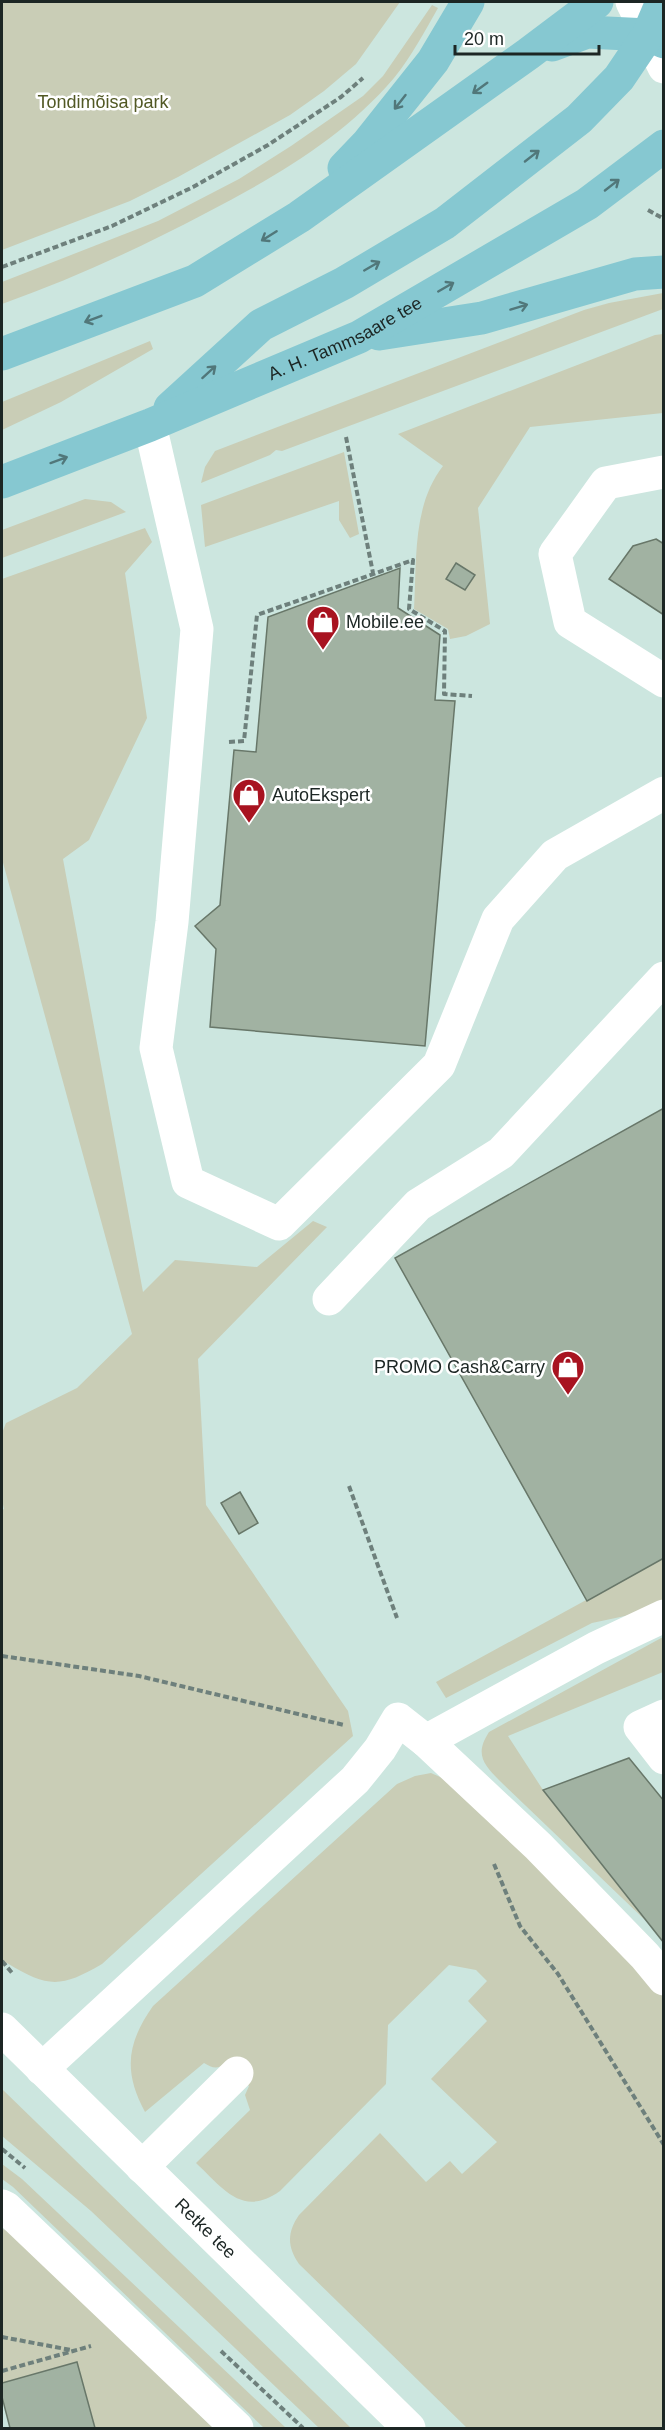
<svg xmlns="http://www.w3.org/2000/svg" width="665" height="2430" viewBox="0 0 665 2430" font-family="Arial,sans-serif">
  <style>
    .green { fill: #c9cdb6 }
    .building { fill: #a1b2a2; stroke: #687769; stroke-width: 1.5 }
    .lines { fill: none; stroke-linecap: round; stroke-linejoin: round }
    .path { stroke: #6e807c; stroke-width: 4; stroke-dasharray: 6 3; stroke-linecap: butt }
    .minor { stroke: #fff; stroke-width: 33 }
    .major { stroke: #86c8d1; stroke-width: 33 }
    .oneway { stroke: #51777a }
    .labels { text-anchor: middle; stroke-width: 5; stroke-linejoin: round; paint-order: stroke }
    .park-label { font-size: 18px; fill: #515824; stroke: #fff }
    .street-label { font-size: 18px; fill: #1c2624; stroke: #fff }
    .poi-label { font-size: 18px; fill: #1c2624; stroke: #fff; text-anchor: start }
  </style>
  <rect width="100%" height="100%" fill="#cce6df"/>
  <!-- green -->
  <path class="green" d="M2 2H400L356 64 324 91 290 115 178 177 130 201 2 250Z
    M432 5 438 8C425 31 411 57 394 78 343 138 275 177 206 213 140 248 72 279 2 304V282L158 221 239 179 291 146 363 96 383 76Z
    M663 293V309L282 451 276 450 270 455 201 483 205 467 215 451 584 310 609 303Z
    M663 334V413L530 427 478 508 490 624 466 636 450 639 448 629 414 609C417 560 412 506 443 466L398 434 655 335Z
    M150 341 153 349 61 402 2 430V402Z
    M344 452 359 534 350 538 339 520V501L205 547 201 505Z
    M85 499 111 502 126 512 2 558V530Z
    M145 528 152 542 125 573 147 718 89 840 63 859 143 1292 175 1260 257 1267 313 1221 327 1227 198 1359 206 1505 348 1711 353 1736 102 1964C61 1988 48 1988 7 1963L2 1968V1510L4 1509 2 1500V1433L6 1423 77 1388 132 1334 2 859V579Z
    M663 1558V1605L653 1610 592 1623 446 1698 436 1682Z
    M663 1637V1672L508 1736 543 1790 645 1920 501 1782C484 1765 474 1755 489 1732Z
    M431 1773 447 1780 568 1888 663 1996V2428H467L299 2264C287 2247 287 2232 299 2215L380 2133 426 2182 450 2161 462 2174 497 2142 431 2079 487 2021 468 2001 487 1981 476 1970 449 1965 388 2025 386 2084 280 2191C242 2218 223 2188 196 2163L250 2110 245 2095 249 2086 225 2063C218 2070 212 2068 204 2063L145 2112C123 2071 127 2043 153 2006L397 1784 415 1776Z
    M2 2089 351 2428H319L91 2211 2 2136Z
    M2 2164 22 2179 286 2428H264L13 2187 2 2179Z
    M2 2228 37 2250 213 2428H95L76 2362 2 2383Z"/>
  <!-- building -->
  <path class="building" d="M656 539 664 544V615L609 579 633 546Z
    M456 563 475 575 465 590 446 579Z
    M400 568 398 608 440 635 435 700 455 701 425 1046 210 1027 216 949 195 926 220 905 234 750 256 752 268 617Z
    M664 1108V1558L587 1601 395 1258Z
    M240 1492 258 1523 239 1534 221 1503Z
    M629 1758 664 1801V1943L543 1790Z
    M77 2362 95 2428H10L2 2397V2383Z"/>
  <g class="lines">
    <!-- path -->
    <path class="path" d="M648 210 664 219
      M2 267 112 226 193 187 268 145 341 97 363 78
      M346 437 373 573
      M229 742 244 741 257 615 413 560 409 609 445 631 444 694 472 696
      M349 1486 397 1618
      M2 1656 139 1676 344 1725
      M494 1864 520 1926 558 1974 664 2145
      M2 1961 13 1974
      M2 2149 25 2168
      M2 2337 71 2350
      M221 2351 303 2428
      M2 2371 91 2346"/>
    <!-- minor -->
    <g class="minor">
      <path d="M632 2 664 67"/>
      <path d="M150 425 197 629 172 922 156 1048 188 1182 279 1224 439 1065 498 919 555 855 664 793"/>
      <path d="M664 472 606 483 555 554 570 622 664 681"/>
      <path d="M329 1299 418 1205 501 1153 664 978"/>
      <path d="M664 1716 640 1727 664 1758"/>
      <path d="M426 1741 538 1846 645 1956 664 1979"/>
      <path id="s1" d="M2 2029 409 2428"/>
      <path d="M42 2069 355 1780 380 1749 398 1719 426 1741 596 1648 664 1616"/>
      <path d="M142 2167 237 2073"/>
      <path d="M2 2206 6 2208 237 2428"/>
    </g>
    <!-- major -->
    <g class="major">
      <path d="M552 45 587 32 648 35 664 42"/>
      <path d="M344 168 367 144 433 61 468 2"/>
      <path d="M379 334 482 318 635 274 664 272"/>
      <path d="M2 354 195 281 299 217 528 54 597 2"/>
      <path d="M170 408 261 325 344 283 445 223 579 119 619 78 648 35 662 2"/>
      <path id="s2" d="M2 482 150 425 359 337 587 204 664 146"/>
    </g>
  </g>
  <!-- one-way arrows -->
  <defs><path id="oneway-shaft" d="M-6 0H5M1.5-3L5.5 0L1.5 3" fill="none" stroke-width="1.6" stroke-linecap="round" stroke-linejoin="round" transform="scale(1.5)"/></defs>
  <g class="oneway">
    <use href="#oneway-shaft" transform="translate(480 88) rotate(144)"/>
    <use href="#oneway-shaft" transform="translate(400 102) rotate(128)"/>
    <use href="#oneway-shaft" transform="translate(532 156) rotate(-38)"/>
    <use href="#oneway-shaft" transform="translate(612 185) rotate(-38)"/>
    <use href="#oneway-shaft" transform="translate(269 236) rotate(148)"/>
    <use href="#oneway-shaft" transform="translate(372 266) rotate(-30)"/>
    <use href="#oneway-shaft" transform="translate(446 287) rotate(-30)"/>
    <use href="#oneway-shaft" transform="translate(519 307) rotate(-17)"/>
    <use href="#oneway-shaft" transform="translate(93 319) rotate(159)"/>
    <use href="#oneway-shaft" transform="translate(209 372) rotate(-42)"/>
    <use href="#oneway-shaft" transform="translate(59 460) rotate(-20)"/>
  </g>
  <!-- icons -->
  <defs>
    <g id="shop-pin" transform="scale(1.725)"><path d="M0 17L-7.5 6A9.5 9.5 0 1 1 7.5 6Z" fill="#a81320" stroke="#fff"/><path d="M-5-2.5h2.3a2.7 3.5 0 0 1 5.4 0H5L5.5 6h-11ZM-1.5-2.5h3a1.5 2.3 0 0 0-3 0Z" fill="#fff"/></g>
  </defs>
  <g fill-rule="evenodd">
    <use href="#shop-pin" x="323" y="622"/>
    <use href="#shop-pin" x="249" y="795"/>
    <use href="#shop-pin" x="568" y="1367"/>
  </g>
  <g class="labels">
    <!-- park labels -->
    <g class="park-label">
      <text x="103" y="108">Tondimõisa park</text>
    </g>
    <!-- street labels -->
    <g class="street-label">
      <text dy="6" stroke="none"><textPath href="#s2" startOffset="372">A. H. Tammsaare tee</textPath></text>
      <text dy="6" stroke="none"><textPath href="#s1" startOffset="285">Retke tee</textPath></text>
    </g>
    <!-- poi labels -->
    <g class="poi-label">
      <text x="346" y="628">Mobile.ee</text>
      <text x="272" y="801">AutoEkspert</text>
      <text x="545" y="1373" text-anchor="end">PROMO Cash&amp;Carry</text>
    </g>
  </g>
  <!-- border -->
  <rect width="665" height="2430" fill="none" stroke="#1c2624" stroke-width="6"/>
  <!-- scale -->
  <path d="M455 45v9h144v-9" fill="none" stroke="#1c2624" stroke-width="3"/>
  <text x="464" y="45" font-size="18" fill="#1c2624" stroke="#ffffff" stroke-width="4.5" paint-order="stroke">20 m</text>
</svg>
